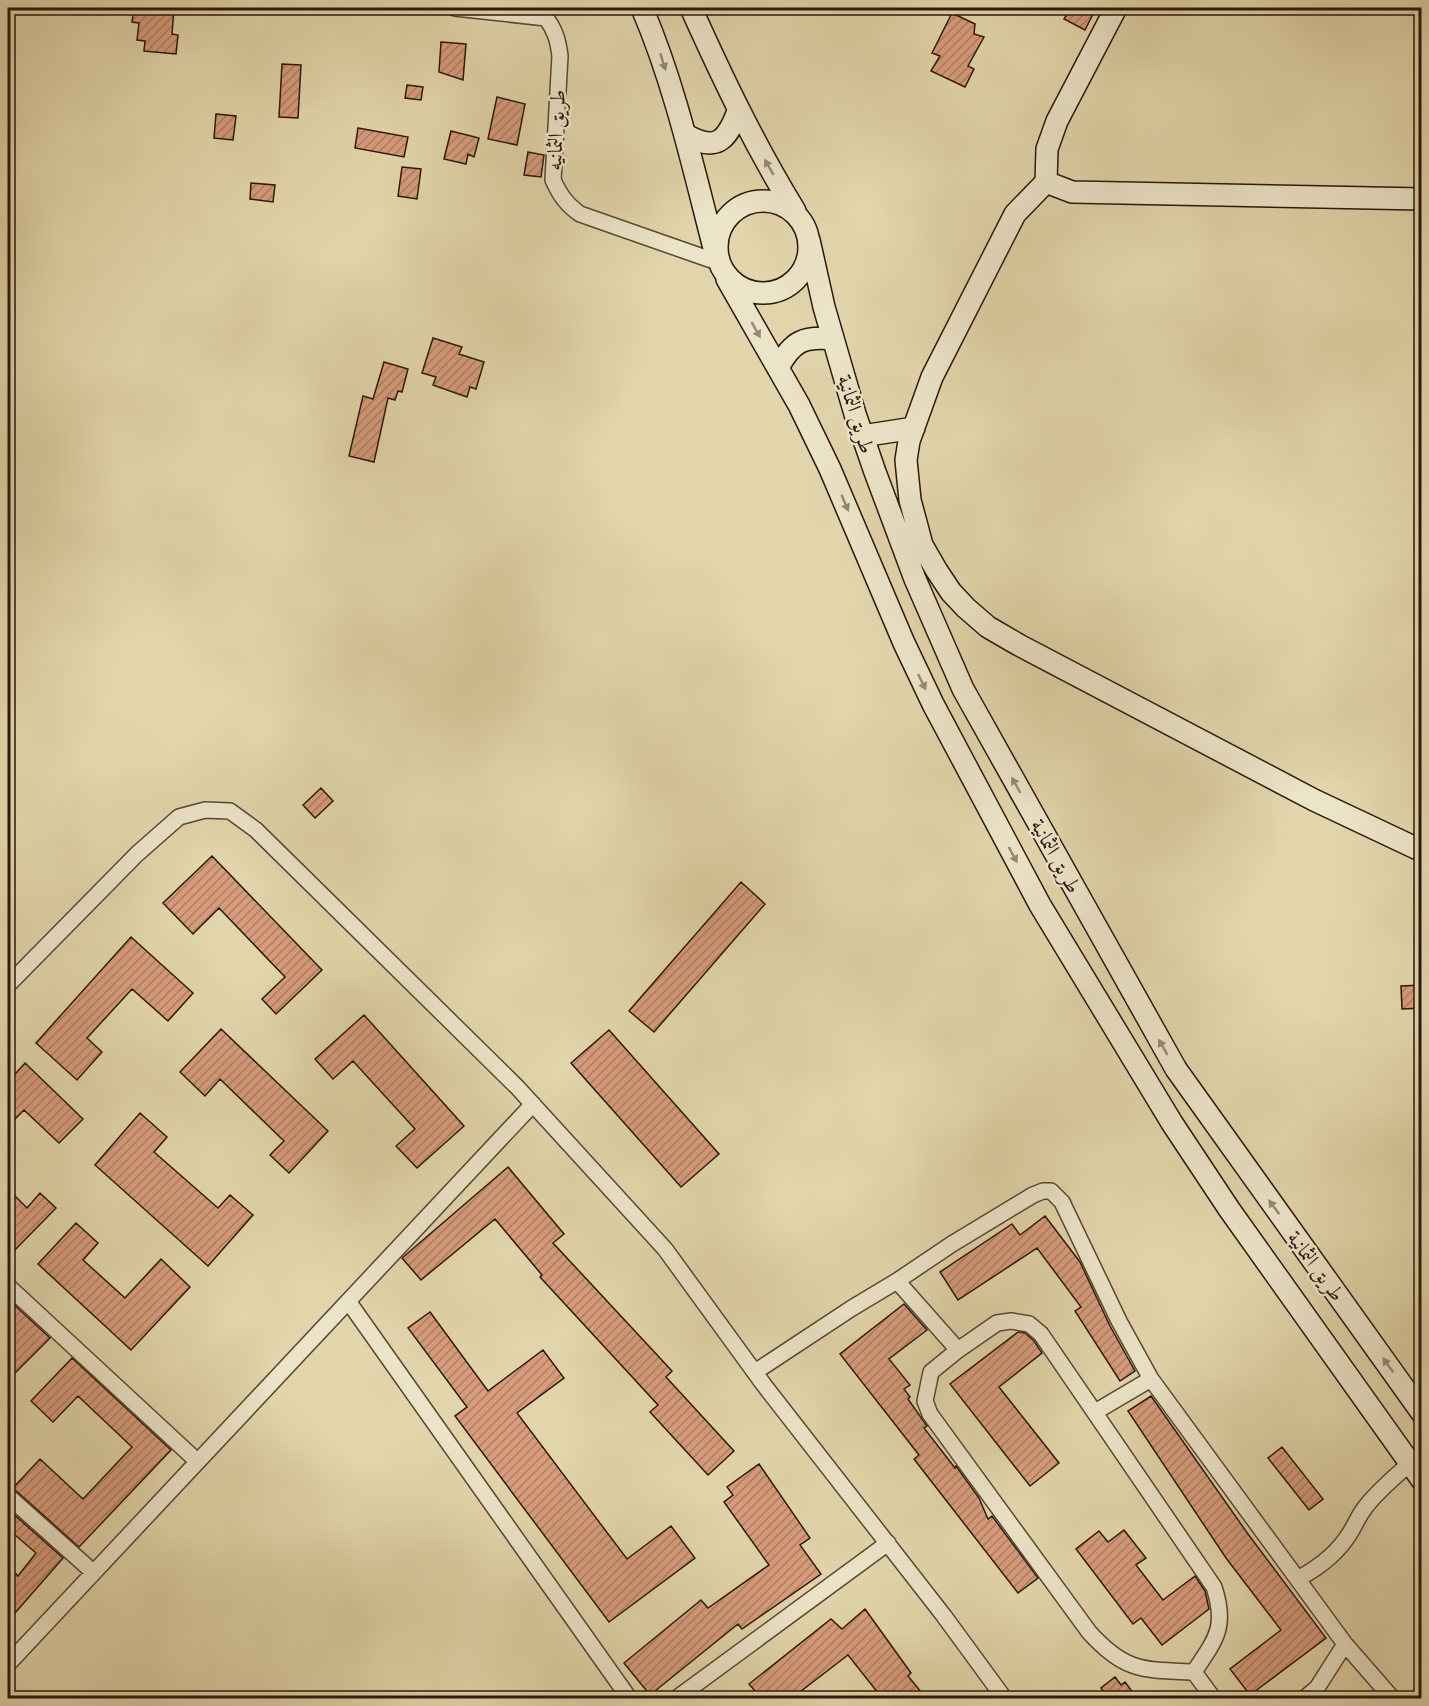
<svg xmlns="http://www.w3.org/2000/svg" width="1429" height="1706" viewBox="0 0 1429 1706" font-family="'Libre Caslon Text',Amiri,serif">
  <style>
    .building { fill: url(#building-hatch); stroke: #2a170d; stroke-width: 1.5 }
    .lines { fill: none; stroke-linecap: round; stroke-linejoin: round }
    .street-casing { stroke: #584634; stroke-width: 18 }
    .secondary-casing { stroke: #2a170d; stroke-width: 24 }
    .street { stroke: #ece4c8; stroke-width: 15 }
    .secondary { stroke: #ece4c8; stroke-width: 21 }
    .oneway { fill: #958874 }
    .labels { text-anchor: middle; stroke-width: 5; stroke-linejoin: round; paint-order: stroke }
    .street-label { font-size: 21px; fill: #2a170d; stroke: #ece4c8 }
  </style>
  <defs>
    <pattern id="building-hatch" width="6" height="6" patternUnits="userSpaceOnUse" patternTransform="scale(1.5)"><rect width="6" height="6" fill="#d79c7c"/><path d="M-1 1l2-2M0 6l6-6M5 7l2-2" fill="none" stroke="#af7e64"/></pattern>
  </defs>
  <rect width="100%" height="100%" fill="#e2d5ab"/>
  <filter id="stains"><feTurbulence type="fractalNoise" baseFrequency=".00333" numOctaves="4"/><feColorMatrix values="0 0 0 0 .2 0 0 0 0 .09 0 0 0 0 .02 0 0 0 .5 -.17"/></filter>
  <radialGradient id="worn" r=".72"><stop offset=".6" stop-color="#630" stop-opacity="0"/><stop offset="1" stop-color="#630" stop-opacity=".3"/></radialGradient>
  <!-- building -->
  <path class="building" d="M134 8H174L172 34 178 35 176 54 144 51 145 41 137 40 139 23 132 22Z
    M1071 8H1096L1085 30 1064 19Z
    M952 13 975 24 974 34 984 37 968 66 974 69 965 87 931 71 940 56 932 53Z
    M441 42 466 44 463 80 439 72Z
    M282 64 301 65 298 118 279 117Z
    M407 85 423 87 421 100 405 98Z
    M497 97 525 104 517 145 488 139Z
    M216 114 236 116 233 140 214 138Z
    M358 128 408 137 404 157 355 148Z
    M451 131 479 138 474 157 468 154 466 164 444 159Z
    M528 152 544 155 541 177 524 175Z
    M402 167 421 169 417 199 398 196Z
    M251 183 275 185 273 202 250 199Z
    M433 338 462 347 459 354 484 362 476 389 470 387 467 397 433 385 436 377 422 373Z
    M384 362 408 369 402 392 398 391 395 400 388 398 374 462 349 456 363 396 373 399Z
    M321 788 333 801 315 818 303 805Z
    M212 856 322 970 276 1014 262 999 285 977 219 908 193 934 163 903Z
    M741 882 765 904 654 1032 629 1011Z
    M131 937 193 993 168 1021 132 989 87 1038 102 1052 77 1080 36 1043Z
    M1422 985V1008L1402 1009 1401 986Z
    M364 1015 464 1126 417 1168 396 1146 415 1129 353 1061 333 1079 315 1059Z
    M221 1029 328 1131 289 1173 270 1155 284 1141 220 1079 205 1096 180 1072Z
    M609 1030 719 1154 681 1187 571 1063Z
    M25 1063 83 1119 59 1143 24 1110 8 1126V1082Z
    M140 1113 167 1137 154 1152 218 1208 230 1195 253 1215 208 1266 95 1165Z
    M508 1167 564 1234 553 1243 672 1371 666 1377 734 1451 708 1475 650 1412 658 1405 540 1277 542 1275 495 1219 421 1280 402 1258Z
    M8 1189 27 1208 40 1193 56 1208 14 1251 8 1244Z
    M1045 1216 1080 1262 1110 1326 1135 1371 1120 1381 1075 1311 1081 1307 1037 1248 958 1300 940 1272 1012 1224 1020 1235Z
    M76 1223 98 1243 83 1260 125 1298 161 1259 190 1287 131 1350 38 1264Z
    M8 1299 50 1338 8 1380Z
    M904 1304 927 1330 889 1359 910 1385 904 1389 910 1397 908 1399 927 1426 924 1428 955 1468 956 1466 979 1498 988 1519 992 1516 1038 1578 1018 1593 914 1459 919 1455 840 1354Z
    M430 1312 488 1391 543 1350 564 1378 517 1413 627 1559 671 1526 695 1558 609 1622 455 1416 467 1407 408 1328Z
    M1018 1332 1025 1333 1034 1341 1042 1353 999 1387 1059 1463 1030 1486 950 1384Z
    M72 1358 171 1450 79 1547 13 1488 40 1459 83 1499 132 1447 78 1396 53 1422 31 1401Z
    M1151 1396 1248 1534 1326 1638 1250 1695 1230 1669 1281 1630 1226 1558 1128 1411Z
    M1282 1447 1323 1499 1309 1510 1268 1458Z
    M759 1464 810 1538 800 1545 821 1574 742 1629 738 1624 650 1695 624 1663 701 1600 708 1608 769 1565 724 1502 733 1495 727 1487Z
    M10 1511 63 1558 8 1621V1565L18 1576 36 1553 8 1529V1513Z
    M1124 1530 1146 1558 1136 1565 1163 1600 1195 1576 1205 1591 1209 1609 1162 1645 1141 1618 1133 1624 1076 1549 1099 1531 1108 1542Z
    M865 1609 911 1673 908 1676 926 1698H882L848 1655 792 1698H761L749 1684 831 1619 842 1629Z
    M1115 1677 1121 1685 1125 1682 1137 1698H1103L1106 1696 1101 1688Z"/>
  <g class="lines">
    <!-- street casing -->
    <g class="street-casing">
      <path id="street" d="M455 8 546 18C555 30 558 40 560 56L553 180C560 195 566 204 580 214L720 263
        M8 985 137 854 179 817 205 810 230 811 256 830 517 1087 665 1249 764 1385 944 1616 1004 1698
        M897 1281 958 1350
        M8 1286 197 1461
        M348 1301 629 1698
        M1011 1321 1029 1324 1041 1334 1214 1587C1227 1627 1216 1639 1194 1672 1143 1670 1125 1672 1089 1632L930 1414 925 1401 931 1372 958 1350 997 1323Z
        M755 1372 852 1308 897 1281 952 1244 1033 1195 1043 1191H1051L1062 1202 1119 1321 1151 1379 1345 1644 1392 1698
        M1095 1412 1151 1379
        M8 1496 93 1572
        M1299 1578C1320 1567 1337 1554 1350 1533 1355 1525 1358 1517 1364 1509 1376 1492 1394 1478 1410 1463
        M8 1664 533 1104
        M1194 1672 1213 1698
        M677 1698 888 1543
        M1305 1698 1317 1688 1345 1644"/>
    </g>
    <!-- secondary casing -->
    <g class="secondary-casing">
      <path id="secondary" d="M642 8C675 85 693 167 714 248
        M691 8C723 79 754 144 795 211
        M1116 8 1057 121 1047 149 1046 182 1015 214 932 377 909 441 906 460 910 500 917 526 922 545 937 571 951 592 966 608 988 627 1019 645 1314 800 1422 851
        M686 135C716 152 727 141 738 111
        M1046 182 1072 192 1422 199
        M717 247a46 46 0 1 1 92 0a46 46 0 1 1-92 0Z
        M809 240 824 307 855 414 875 472 915 579 963 689 1176 1069 1422 1413
        M727 279 799 405 830 469 904 643 933 704 1040 905 1172 1123 1229 1209 1422 1480
        M778 368C792 341 804 336 833 339
        M862 436 914 428"/>
    </g>
    <!-- street -->
    <use href="#street" class="street"/>
    <!-- secondary -->
    <use href="#secondary" class="secondary"/>
  </g>
  <!-- one-way arrows -->
  <defs><path id="oneway-solid" d="M-6-.8H1V-3.2L6.5 0L1 3.2V.8H-6Z" transform="scale(1.5)"/></defs>
  <g class="oneway">
    <use href="#oneway-solid" transform="translate(663 62) rotate(73)"/>
    <use href="#oneway-solid" transform="translate(769 167) rotate(-120)"/>
    <use href="#oneway-solid" transform="translate(756 330) rotate(61)"/>
    <use href="#oneway-solid" transform="translate(845 503) rotate(67)"/>
    <use href="#oneway-solid" transform="translate(922 682) rotate(64)"/>
    <use href="#oneway-solid" transform="translate(1016 785) rotate(-119)"/>
    <use href="#oneway-solid" transform="translate(1013 855) rotate(62)"/>
    <use href="#oneway-solid" transform="translate(1163 1047) rotate(-120)"/>
    <use href="#oneway-solid" transform="translate(1274 1207) rotate(-126)"/>
    <use href="#oneway-solid" transform="translate(1388 1365) rotate(-126)"/>
  </g>
  <g class="labels">
    <!-- street labels -->
    <g class="street-label">
      <text transform="translate(556 130) rotate(-87)" y="7">طريق الثمانيه</text>
      <text transform="translate(856 414) rotate(73)" y="7">طريق الثمانية</text>
      <text transform="translate(1056 856) rotate(61)" y="7">طريق الثمانية</text>
      <text transform="translate(1316 1266) rotate(54)" y="7">طريق الثمانية</text>
    </g>
  </g>
  <!-- margin -->
  <rect width="1429" height="1706" fill="none" stroke="#e2d5ab" stroke-width="30"/>
  <rect x="9" y="9" width="1411" height="1688" fill="none" stroke="#2a170d" stroke-width="3"/>
  <rect x="15" y="15" width="1399" height="1676" fill="none" stroke="#2a170d" stroke-width="1.5"/>
  <rect width="100%" height="100%" filter="url(#stains)"/>
  <rect width="100%" height="100%" fill="url(#worn)"/>
</svg>
